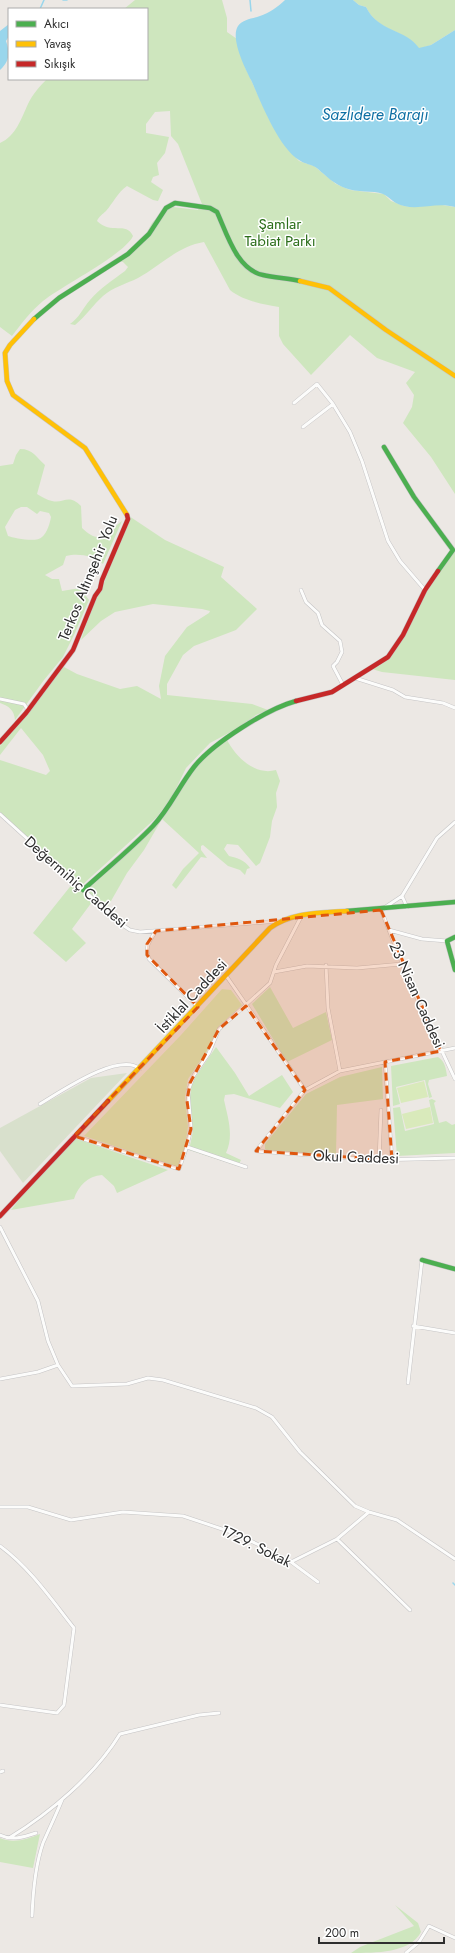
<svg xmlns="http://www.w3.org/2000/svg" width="455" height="1953" viewBox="0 0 455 1953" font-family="Jost,sans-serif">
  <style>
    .green { fill: #cee6be; fill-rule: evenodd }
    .cemetery { fill: #d8e0cc }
    .pitch { fill: #d9eabb }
    .water { fill: #99d6ec }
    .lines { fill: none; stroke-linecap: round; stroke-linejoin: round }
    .stream { stroke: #99d6ec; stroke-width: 1.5 }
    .street-casing { stroke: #c5c4c5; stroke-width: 4 }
    .fast-casing { stroke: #c5c4c5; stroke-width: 5.5 }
    .slow-casing { stroke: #c5c4c5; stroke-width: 5.5 }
    .jam-casing { stroke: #c5c4c5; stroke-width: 5.5 }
    .street { stroke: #fcfcfb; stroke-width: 3 }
    .fast { stroke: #4caf50; stroke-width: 4.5 }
    .slow { stroke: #ffc107; stroke-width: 4.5 }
    .jam { stroke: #c62828; stroke-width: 4.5 }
    .marked { fill: #df570e; fill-opacity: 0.2; stroke: #df570e; stroke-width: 3; stroke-dasharray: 8 5; stroke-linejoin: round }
    .labels { text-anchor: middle; stroke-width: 3; stroke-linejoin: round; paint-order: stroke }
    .park-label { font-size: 15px; fill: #2c6e1b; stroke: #fff }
    .street-label { font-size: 15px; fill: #2e2e2e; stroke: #fff }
    .water-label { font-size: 16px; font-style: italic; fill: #0d6fa3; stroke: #fff }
  </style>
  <rect width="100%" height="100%" fill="#ece8e4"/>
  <!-- green -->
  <path class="green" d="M135 0H222L227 18V32L237 39 245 67 271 123 287 148 299 161 314 166 336 184 350 190 384 194 391 201 404 206 415 207 436 204 455 207V494L431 457 403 423 412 407 414 395 406 383 415 372 377 358 350 335 311 375 283 344 279 336V307C263 304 243 301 230 290L204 242C178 246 160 266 138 278 126 284 113 287 103 296 93 305 86 316 75 325L70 324C79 318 83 308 90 300 100 288 113 280 125 271L128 267 123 262 119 261 139 247 152 223 163 211 173 207 198 210 202 204 178 144 171 136 170 111 155 112 146 124V133L169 137 165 153 157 163 159 175 153 177 151 182 163 190 158 201 153 200 127 186C118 192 113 203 106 211 102 215 99 216 97 221 111 235 126 221 133 236 125 254 62 286 43 301 31 311 21 324 12 336L0 327V143C16 136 21 119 28 104 32 95 40 86 47 79H147V9H124Z
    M353 0H455V30L431 45 419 49C406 29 378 33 366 7L359 5Z
    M20 449C33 449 36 457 45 465L37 494C42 497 47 500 52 501 64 504 68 493 81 506L82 528C101 546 105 534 122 521L103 564C94 555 77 553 66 556L63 565 45 575 52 579H59L62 591 80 588 89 600 75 633 63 657 44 680 15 720C14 710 9 706 0 703V466L13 464 16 455ZM21 507H27L37 514 40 511 49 513 51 517C50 523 47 533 42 537 37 543 14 538 8 536L5 527 15 510Z
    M126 514 165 540 224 567 221 577 257 609 236 630 194 646 183 655 167 684V695L252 704 268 710 256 715 238 728 210 743 186 768 173 795 157 817 81 886 0 814V760L46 775 50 771 43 755 21 728 0 755V746L57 672 64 667 77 674 120 689 137 686 161 699 159 686 165 656 187 627 209 613 210 611 202 609 153 604 115 612 101 621 81 640 92 607 101 591 122 534Z
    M455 547V680L382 672 372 669 379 666 391 657 420 601Z
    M227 740C236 757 255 776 276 770L280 781 276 793 277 807 272 821 270 837 260 863 256 866 238 845 227 844 224 849 229 856C237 858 245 860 250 868L247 869 245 875 240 870 228 866 203 845 201 846V850L207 858 201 857 176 889 172 885 183 869 199 853 162 819 144 850 127 873 107 908 86 890 153 827 178 792 189 771 202 755Z
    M73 883 92 902 72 929 86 943 66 962 33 933Z
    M270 987 293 1028 326 1012 332 1040 287 1062 252 1004Z
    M216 1047 235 1073 249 1096 282 1075 293 1092 280 1108 234 1094 225 1095 224 1100C228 1118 234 1136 226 1153L241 1160 238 1166 189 1150 193 1131 190 1098 192 1082Z
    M438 1057C445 1061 446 1069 447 1076L429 1080 428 1084 432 1097 429 1098 425 1080 396 1087 400 1104 393 1106 391 1066Z
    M382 1067 383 1099 337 1105 336 1155 270 1152 265 1149V1144L306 1094 340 1077Z
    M432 1099 436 1101 434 1103 439 1123 446 1121 452 1125 455 1124V1153L397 1156 393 1108 400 1107 405 1131 434 1124 429 1100Z
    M74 1138 168 1170 117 1193 114 1186 102 1175C88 1176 78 1186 74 1199L11 1210 33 1182Z
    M40 1834 33 1868 0 1862V1838C13 1844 28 1839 40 1834Z
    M395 1905 418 1923 421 1932C410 1953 376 1953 351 1953L360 1947 414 1926Z"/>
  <!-- cemetery -->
  <path class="cemetery" d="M127 1073 23 1183 0 1151V1128L91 1078Z"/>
  <!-- pitch -->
  <path class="pitch" d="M222 989 231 990 242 1005 219 1026 207 1051 188 1079 185 1097 188 1127 184 1152 178 1167 84 1136 181 1035Z
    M424 1081 428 1097 401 1103 397 1088Z
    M430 1107 433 1123 406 1129 402 1114Z"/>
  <!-- water -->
  <path class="water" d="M285 0H353L359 5 366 7C378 32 406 29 419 48L431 45 455 30V207C437 202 421 210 404 206 394 204 391 198 383 194 373 190 357 193 345 188 334 184 326 176 318 169 312 164 304 164 299 160 278 147 261 102 251 80 245 68 230 38 238 26 243 19 252 19 260 16 269 13 278 7 285 0Z
    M9 24V36L6 41C10 52 10 61 0 70V31Z"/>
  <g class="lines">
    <!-- stream -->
    <path class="stream" d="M63 0H67
      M250 0 251 11
      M40 9 44 0
      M453 1583 455 1585"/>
    <!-- street casing -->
    <g class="street-casing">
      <path id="street" d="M294 403 317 384 333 404
        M303 427 333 404 350 432 362 461 388 541 400 561 425 590
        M301 590 306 602 318 613 322 625 340 641 342 652 337 662 333 666 343 685
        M355 678 393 690 405 697 443 703 455 708
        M0 699 24 704 28 710
        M0 814 121 924 130 930 140 932 279 921
        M455 822 437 838 402 896 381 910 410 983 455 1079
        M402 896 407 907
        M389 930 422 939 447 941
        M156 931C150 940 144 947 149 959L198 1007
        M326 965 328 1008 340 1071
        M274 972 307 966 357 968 402 964
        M227 977 305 1090 340 1071 455 1048
        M385 1062 392 1160
        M40 1104C59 1093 119 1051 140 1069
        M74 1136 179 1169 186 1149 191 1129 188 1091 194 1075 209 1053 219 1029 270 983 276 965 302 915
        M187 1147 246 1167
        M256 1151 376 1160 455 1158
        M256 1151 305 1090
        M379 1160 381 1110
        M0 1227 38 1301 48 1341 58 1365 72 1386 127 1384 148 1378 163 1380 256 1408 272 1417 300 1452 355 1506 369 1512 397 1520 455 1559
        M413 1326 455 1333
        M0 1379 38 1372 58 1365
        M408 1383 422 1260
        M0 1507H28L71 1520 123 1512 183 1516 234 1533 257 1544 291 1562 318 1582
        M337 1539 410 1610
        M0 1546C30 1568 51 1599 74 1628L64 1705 57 1713 0 1705
        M291 1562 337 1539 369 1512
        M0 1772 3 1771
        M0 1835C12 1841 24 1837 36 1833
        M9 1838C50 1813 95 1775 120 1734L199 1715 219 1713
        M32 1916C33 1891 35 1866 43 1843 49 1829 56 1815 62 1800
        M406 1953 419 1942 429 1926 455 1938"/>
    </g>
    <!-- fast casing -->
    <g class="fast-casing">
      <path id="fast" d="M34 319 59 298 128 254 149 234 166 208 175 203 210 208 217 212C227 234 237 270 263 275 276 278 288 278 300 281
        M384 447 414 497 453 550 438 571
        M83 890C106 869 131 849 153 826 170 808 179 786 194 767 213 743 267 709 296 701
        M347 911 455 902
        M455 937 447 941 455 970
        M422 1260 455 1269"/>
    </g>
    <!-- slow casing -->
    <g class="slow-casing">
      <path id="slow" d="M300 281 329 288 386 330 455 376
        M34 319 10 345 5 353 7 381 13 395 85 448 127 515
        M108 1101 270 928C292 912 321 913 347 911"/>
    </g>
    <!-- jam casing -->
    <g class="jam-casing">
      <path id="jam" d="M296 701 332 692 388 657 403 635 425 590 438 571
        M0 742 26 713 73 650 95 596 100 589 102 580 128 519 127 515
        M0 1216 108 1101"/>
    </g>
    <!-- street -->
    <use href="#street" class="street"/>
    <!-- fast -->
    <use href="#fast" class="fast"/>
    <!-- slow -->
    <use href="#slow" class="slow"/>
    <!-- jam -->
    <use href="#jam" class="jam"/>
  </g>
  <!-- marked area -->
  <path class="marked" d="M381 910 441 1051 385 1062 392 1160 256 1151 305 1090 246 1006 219 1029 190 1083 187 1101 191 1129 179 1169 74 1136 198 1007 147 955V944L156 931Z"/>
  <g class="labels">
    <!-- park labels -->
    <g class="park-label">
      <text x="280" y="229">Şamlar<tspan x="280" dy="17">Tabiat Parkı</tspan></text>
    </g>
    <!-- street labels -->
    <g class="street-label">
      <text transform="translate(88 578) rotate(-68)" y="5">Terkos Altınşehir Yolu</text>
      <text transform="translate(76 882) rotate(41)" y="5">Değermihiç Caddesi</text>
      <text transform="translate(417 995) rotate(66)" y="5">23 Nisan Caddesi</text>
      <text transform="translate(192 996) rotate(-47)" y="5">İstiklal Caddesi</text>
      <text transform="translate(356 1157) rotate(2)" y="5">Okul Caddesi</text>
      <text transform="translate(256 1546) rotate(26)" y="5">1729. Sokak</text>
    </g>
    <!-- water labels -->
    <g class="water-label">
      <text x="375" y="120">Sazlıdere Barajı</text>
    </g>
  </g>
  <!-- legend -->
  <rect x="8" y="8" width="140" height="72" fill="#ffffff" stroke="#ababab"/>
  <rect x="16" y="21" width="20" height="6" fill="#4caf50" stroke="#ababab"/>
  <text x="44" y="28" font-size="12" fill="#2e2e2e">Akıcı</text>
  <rect x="16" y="41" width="20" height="6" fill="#ffc107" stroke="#ababab"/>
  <text x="44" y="48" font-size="12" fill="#2e2e2e">Yavaş</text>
  <rect x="16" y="61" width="20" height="6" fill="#c62828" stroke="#ababab"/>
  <text x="44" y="68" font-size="12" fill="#2e2e2e">Sıkışık</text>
  <!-- scale -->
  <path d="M319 1937v6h125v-6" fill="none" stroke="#2e2e2e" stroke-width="2"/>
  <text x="325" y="1937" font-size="12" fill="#2e2e2e" stroke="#ffffff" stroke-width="3" paint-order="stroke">200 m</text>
</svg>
